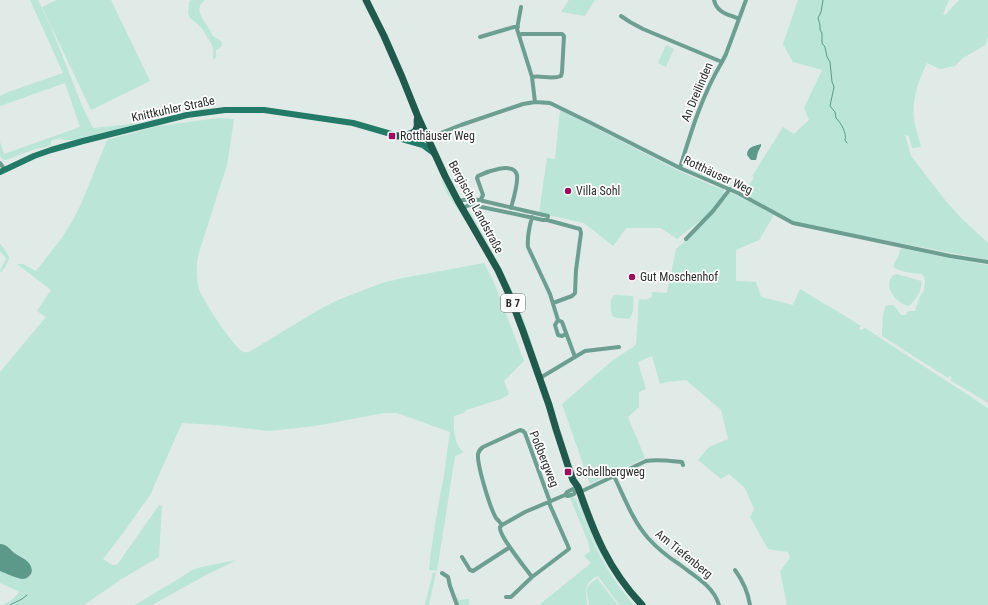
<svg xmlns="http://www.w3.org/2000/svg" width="988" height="605" viewBox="0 0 988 605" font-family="'Roboto Condensed',sans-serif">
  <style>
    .green { fill: #bae5d7 }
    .water { fill: #5c9988 }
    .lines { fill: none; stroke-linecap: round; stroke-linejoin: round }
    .stream { stroke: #5c9988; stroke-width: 1 }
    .street { stroke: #6d9f90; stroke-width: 4 }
    .secondary { stroke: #237b67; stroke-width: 6 }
    .primary { stroke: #1f5a4c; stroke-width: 7 }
    .poi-dot { fill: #9b0d5d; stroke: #fff; stroke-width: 1.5 }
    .labels { text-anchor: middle; stroke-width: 3.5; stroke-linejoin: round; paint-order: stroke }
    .shield { fill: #fff; stroke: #6b6d6c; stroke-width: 1 }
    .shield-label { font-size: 11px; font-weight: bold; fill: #2b2e2d }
    .street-label { font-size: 12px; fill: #2b2e2d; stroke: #fff }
    .poi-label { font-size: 12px; fill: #2b2e2d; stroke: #fff; text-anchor: start }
  </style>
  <rect width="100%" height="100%" fill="#e0eae6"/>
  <!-- green -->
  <path class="green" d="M30 0H38L51 27 83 108 93 128 131 124 140 122 130 126 73 140H64L60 138 51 141V145L42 148 35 149 6 160 2 159 0 156V142L4 154 80 127 65 83 0 106V96L8 92 63 73Z
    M57 0H111L150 81 91 110 42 7Z
    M191 0H205C193 8 203 19 208 27 210 30 211 33 213 36 216 38 219 40 221 41L222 45 221 47 216 50V58L213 60V49L211 43 201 27 190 18 188 13 189 3Z
    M569 0H595L585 16 561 12Z
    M798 0H949L943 14 945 15 959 0H988V37L985 45 963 58 955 66 940 69 927 63C918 80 912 100 914 119 915 128 919 138 921 147L912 148 909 136 905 135 911 156 945 200 962 219 988 243V260L822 228 794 221 744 194 754 177 752 176 783 127 794 134 809 120 804 108 822 70 793 62 783 44Z
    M666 45 674 49 666 67 658 63Z
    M560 110 679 171 713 186 724 189V193L710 213 677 239 661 228H626L613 246 584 223 539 213 547 158 555 159Z
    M219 118 234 119 227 165 199 252C196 264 196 277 199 289 202 299 234 348 243 352 246 353 246 352 249 352L320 309 338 300 382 283 403 278 484 263 493 280 524 361 504 381 509 394 501 399 466 410 464 413 454 416C453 426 454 447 464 452L455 456 437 571 429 570C432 540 437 511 443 481 446 465 447 449 450 432L397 413H384L315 426 269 431 217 425 182 423 150 495 123 533 103 559 112 565H117L159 505 162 506 159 557 120 580 84 605H2L9 602 19 593 18 591 0 583V372L46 317 37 311 51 290 17 264H23L36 271 61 239 73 220 81 204 107 140 158 126Z
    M441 179 445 184C463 216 484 247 500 280 516 311 526 345 537 378L536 379 515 317 501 284 474 234 447 193Z
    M730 193H733L774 215 759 240 736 250V281L756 282 761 297 793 305 800 289 826 305H827L861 326 859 328 861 330 865 328 988 408V605H787L780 571 790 558 788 552 768 549 750 517 754 509 745 488 729 474 721 479 698 460 709 447 728 439 721 410 686 380 667 382 660 384 652 356 638 362 646 389 639 392V407L628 417 645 458 590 484 562 404 612 361 636 345 639 299C644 300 647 300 652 297V292L667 293 676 249C696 233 713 212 730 193Z
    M469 210C483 236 498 262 511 288 523 315 532 344 541 371V374L521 316 470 215Z
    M0 243 7 253 9 258 6 266 0 273C0 267 5 264 6 258L0 251Z
    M901 248 949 258 988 265V403L950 380 952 378 950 376 948 378 882 336 883 314 886 306 890 305H894L901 315H906L908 311H915L919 298 924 290 925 281 924 277 922 274C912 273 903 272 894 268 893 262 896 262 898 257 899 254 900 251 901 248Z
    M897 274 921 281C923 289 915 302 908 306 898 303 886 291 890 280 892 276 893 275 897 274Z
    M614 295 633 296C633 304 635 314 628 319 624 318 618 319 614 317 610 315 610 301 612 298 612 297 614 296 614 295Z
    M572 497 575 498C590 539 605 572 634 605H620L615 599 598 576C583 583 586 591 587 605H539L591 563 584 556 590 551 588 541 570 498Z
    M577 499 579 501 595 540 603 556 639 605H637C610 575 588 538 577 499Z
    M237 560 206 575 152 605H135L180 578 192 570 201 567Z
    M433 572 436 573 429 605H425Z
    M598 578 599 581 618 605H589C587 589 583 588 598 578Z
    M458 597 459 600 469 599V605H459L456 598Z"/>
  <!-- water -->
  <path class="water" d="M761 144V146L758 152 756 160H751L747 155C747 147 754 146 761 144Z
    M0 544C6 544 9 548 13 552 18 556 24 558 28 562 31 565 33 570 31 574 29 576 27 579 23 579 18 579 5 573 0 571Z"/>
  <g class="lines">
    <!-- stream -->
    <path class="stream" d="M823 0 821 12 818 18 820 25V30L822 33V43L825 47 827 57 830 62 832 82 834 87 830 106 835 112 836 118C841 123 847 133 845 140L847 143
      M10 605 22 599 27 595"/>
    <!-- street -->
    <path class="street" d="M714 0C717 13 728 14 739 19
      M521 7 517 29 532 77 535 102
      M621 16 630 22 643 29 722 62C702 95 691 132 680 168
      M519 35 522 34H562L564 36 562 72 561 76C552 80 541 75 532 77
      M480 37 514 27H518
      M722 62 726 54 746 0
      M428 136H433L461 125 523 104 535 102 550 103 591 123 680 168 738 193 793 223 950 256 988 262
      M0 163 5 170
      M479 200 481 199 483 195 477 178 478 176C486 172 514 161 517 175 518 182 513 201 511 208
      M458 201 469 199 479 200 548 216 547 220
      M463 208 469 205 477 206 543 220H547L580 229 581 233 576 270 575 293 572 296 553 303
      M532 217C529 228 527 237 528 247L550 294 558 320 562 322 575 357
      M686 239 713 211 730 189
      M558 320 555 325 558 335 562 336 566 334
      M540 378 585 351 619 347
      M614 476C624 497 633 521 648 538 657 548 668 557 679 564 694 576 713 585 719 605
      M580 492 646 461C658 459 671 461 682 462L683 465
      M565 495 568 496 574 494 576 490
      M502 525C500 522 498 520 496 518 490 508 477 465 478 454 479 450 480 449 483 447L520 430 523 431 525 433 550 502
      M502 525 525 512 565 495 567 492 573 489 576 490 578 489
      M502 525C502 525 501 526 500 527 498 535 527 570 532 577
      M462 557 470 570 473 571 510 547
      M735 570C743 581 748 592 750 605
      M442 573 448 577 450 586 457 605
      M506 597H511L532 577 569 549 568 546 549 503"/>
    <!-- secondary -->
    <path class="secondary" d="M402 139 423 145 435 154
      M0 172 34 156 51 150 83 141 187 115 202 113 225 110H264L353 123 398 136 409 137 428 136"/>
    <!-- primary -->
    <path class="primary" d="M366 0 384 36 402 77 418 117 445 176 458 201 498 270 509 294 523 331 549 405 556 429 569 469 573 480 578 487C594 533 608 569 642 605
      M398 136C405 135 416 135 417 127 418 122 416 121 418 117"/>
  </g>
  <!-- markers -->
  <g class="poi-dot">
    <rect x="388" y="132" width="8" height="8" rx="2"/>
    <circle cx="568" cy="191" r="4"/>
    <circle cx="632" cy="277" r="4"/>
    <rect x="564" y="468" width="8" height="8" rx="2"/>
  </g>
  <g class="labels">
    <!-- shield labels -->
    <rect class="shield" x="501" y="294" width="24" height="18" rx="3"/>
    <g class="shield-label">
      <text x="513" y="307">B 7</text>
    </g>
    <!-- street labels -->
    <g class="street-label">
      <text transform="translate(697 92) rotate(-67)" y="4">An Dreilinden</text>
      <text transform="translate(173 109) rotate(-12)" y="4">Knittkuhler Straße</text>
      <text transform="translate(718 175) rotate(25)" y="4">Rotthäuser Weg</text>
      <text transform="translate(476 207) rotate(62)" y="4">Bergische Landstraße</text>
      <text transform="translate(544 459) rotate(68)" y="4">Poßbergweg</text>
      <text transform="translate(684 554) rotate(39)" y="4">Am Tiefenberg</text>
    </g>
    <!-- poi labels -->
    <g class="poi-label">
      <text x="400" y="140">Rotthäuser Weg</text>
      <text x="576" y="195">Villa Sohl</text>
      <text x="640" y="281">Gut Moschenhof</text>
      <text x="576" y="476">Schellbergweg</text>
    </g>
  </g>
</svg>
